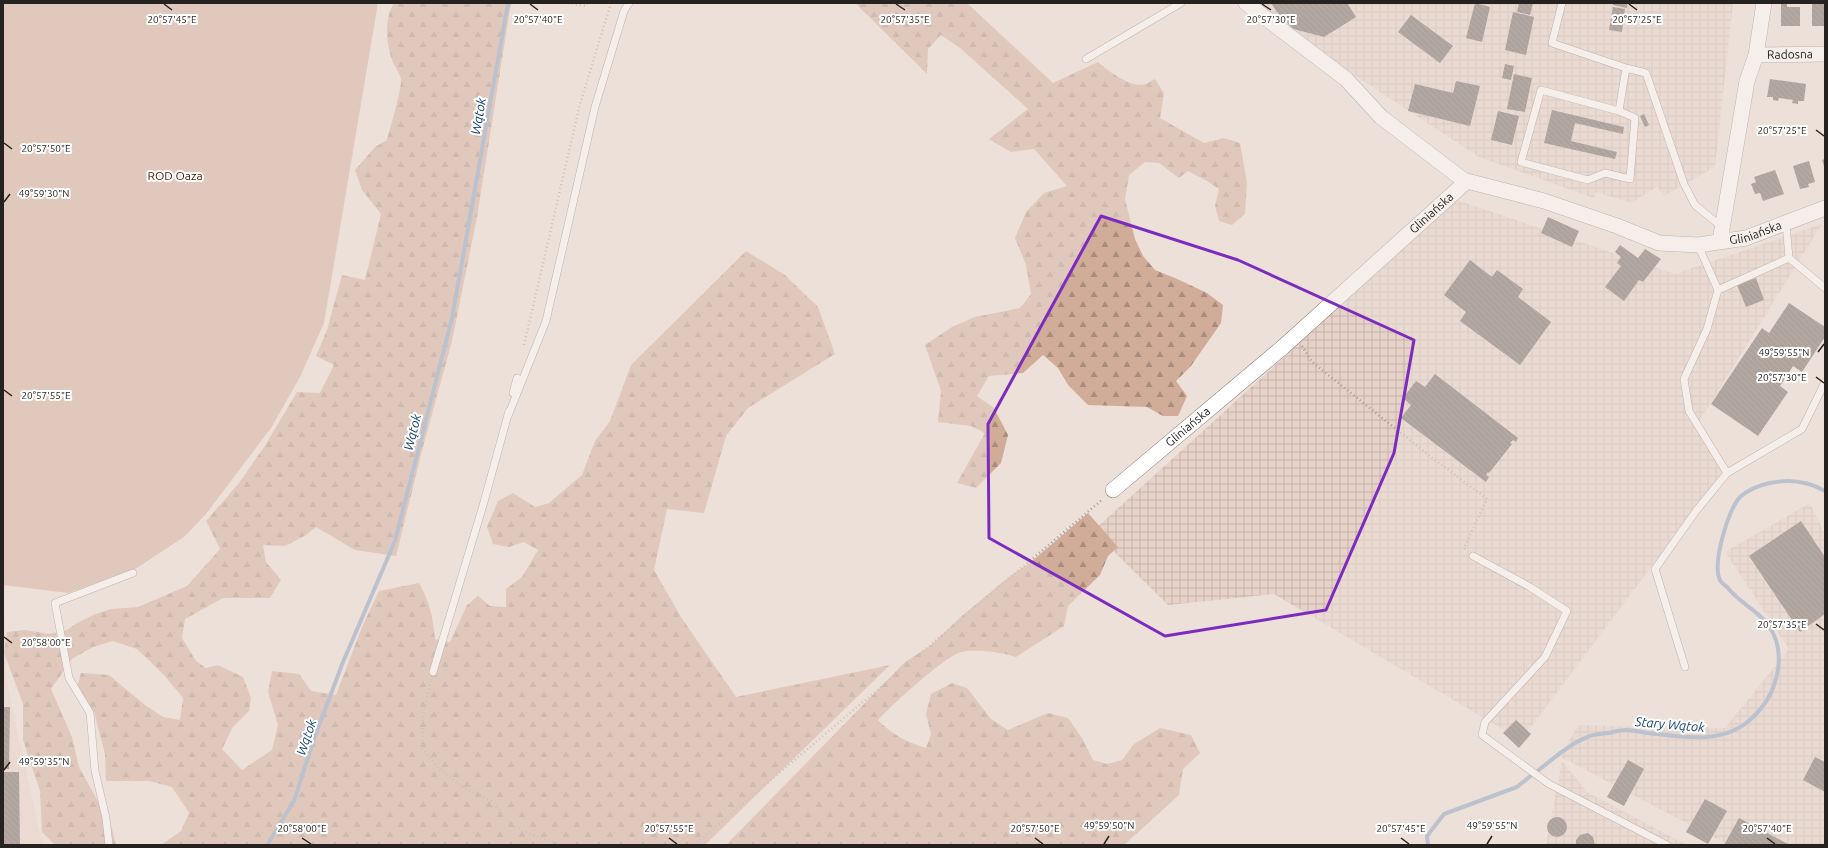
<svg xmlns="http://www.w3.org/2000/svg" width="1828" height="848" viewBox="0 0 1828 848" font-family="Ubuntu,sans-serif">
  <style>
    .built { fill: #e6d2c8 }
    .industrial { fill: url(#industrial-grid) }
    .forest { fill: url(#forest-firs) }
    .garden { fill: #d1ad99 }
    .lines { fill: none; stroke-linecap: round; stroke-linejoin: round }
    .stream { stroke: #7f9ec2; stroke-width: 4 }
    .building { fill: url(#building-back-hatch) }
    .lane-casing { stroke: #887d77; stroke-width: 8 }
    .street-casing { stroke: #887d77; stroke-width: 16 }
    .path { stroke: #a49b96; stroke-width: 2.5; stroke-dasharray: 1 3; stroke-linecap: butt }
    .lane { stroke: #fff; stroke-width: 7 }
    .street { stroke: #fff; stroke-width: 15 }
    .marked { fill: none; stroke: #7b2cbf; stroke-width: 3; stroke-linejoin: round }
    .ticks { fill: none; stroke: #26221f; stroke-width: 1.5 }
    .labels { text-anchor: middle; stroke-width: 4; stroke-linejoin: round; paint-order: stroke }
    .street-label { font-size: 12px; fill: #26221f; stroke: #fff }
    .park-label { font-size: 12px; fill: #451b00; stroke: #fff }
    .water-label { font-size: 13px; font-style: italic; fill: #154371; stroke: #fff }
    .ticks-label { font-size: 10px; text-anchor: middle; fill: #26221f; stroke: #fff; stroke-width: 4; stroke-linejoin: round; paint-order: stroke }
  </style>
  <defs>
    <pattern id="industrial-grid" width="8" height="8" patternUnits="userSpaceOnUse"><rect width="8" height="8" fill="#e6d2c8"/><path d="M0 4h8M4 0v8" fill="none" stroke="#c5b4ab"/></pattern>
    <pattern id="forest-firs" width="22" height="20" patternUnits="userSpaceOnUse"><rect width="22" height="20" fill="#d1ad99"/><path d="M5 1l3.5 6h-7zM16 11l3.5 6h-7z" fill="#a98c7c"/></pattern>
    <pattern id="building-back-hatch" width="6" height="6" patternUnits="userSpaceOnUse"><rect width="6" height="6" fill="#655a54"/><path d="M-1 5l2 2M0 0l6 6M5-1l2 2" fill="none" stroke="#7b736e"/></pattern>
  </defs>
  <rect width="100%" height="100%" fill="#ece0d9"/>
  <!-- built -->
  <path class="built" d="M3 590 7 683 38 826 44 845H3Z"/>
  <!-- industrial -->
  <path class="industrial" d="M1259 3H1733L1715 167 1664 196 1657 187 1631 203 1596 192 1594 198 1479 157 1283 28Z
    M1457 200 1675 274 1822 224 1695 428 1727 466 1521 740 1274 594 1168 605 1093 531Z
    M1810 503 1825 535V845H1728L1561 757 1578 725 1725 728 1789 649 1725 552Z
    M1562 761 1587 792 1687 845H1546Z"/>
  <!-- forest -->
  <path class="forest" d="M394 3H511L477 217 452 341 423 447 396 556 355 550 316 527 306 535 285 546 263 545 266 562 281 580 270 598H223L185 619 182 638 196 661 206 668 218 665 243 677 251 698 249 711 233 727 222 749 242 770 272 750 278 725 268 692 272 671 299 674 311 691 336 695 362 627 379 591 419 583C430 603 433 617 435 639L450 642 467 605 478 596 490 606 506 607V589L522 577 538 550 524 542 509 547 493 544 487 527 498 501 513 493 535 507 549 503 582 475 595 441 610 421 631 365 746 251 785 275 818 307 835 354 748 408 726 436 704 513 667 509 654 570 681 617 736 697 890 665 705 845H161L181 831 189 813 172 787 149 781H106L105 754 94 712 77 687 81 673 109 675 145 705 163 717 180 720 183 698 164 675 137 649 113 641 93 647 72 659 51 689 72 737 79 767 111 825 116 845H55L42 832 40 791 23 740V704L4 653 7 632 25 630 49 634 67 630 77 623 93 615 111 609 138 607 187 586 220 549 206 521 239 483 266 444 297 392 320 393 334 365 316 356 327 330 342 275 365 280 381 214 362 190 355 170 375 147 387 140C390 128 402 89 401 79 400 73 394 66 392 60 386 42 384 19 394 3Z
    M855 3H967L1053 83 1098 62C1108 71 1132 89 1146 84 1149 83 1152 80 1155 79L1164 93 1160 118 1204 143 1224 138 1240 143 1247 183 1245 214 1232 225 1219 221 1215 206 1219 189 1207 181 1188 171 1179 178 1159 163 1145 162 1129 175 1125 199 1135 239 1143 256 1155 270 1175 278 1207 293 1223 305 1221 323 1191 366 1176 381 1187 396 1178 416H1163L1147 407 1088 405 1068 385 1058 368 1043 355 1023 373 989 376 977 396 994 408 1008 435 1001 463 976 488 957 483 985 433 971 426 938 422 941 391 925 345 952 327 975 317 1020 308 1031 294 1026 265 1015 238 1026 212 1044 193 1067 186 1034 149 1011 152 989 139 1028 109 960 48 941 35 928 49 927 74Z
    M1088 513 1118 547 1108 556 1100 575 1068 606 1064 626 1016 657C1001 652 976 649 961 652 944 657 891 706 878 720 892 735 907 742 926 748L931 734 926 714 931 694 952 683 967 688 991 719 1008 730 1048 713 1068 718 1082 738 1093 760 1107 764 1122 760 1134 744 1160 728 1191 735 1200 753 1183 769 1179 795 1124 845H726L905 662 930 646 963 615 1010 576 1031 562Z"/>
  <!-- garden -->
  <path class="garden" d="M3 3H378L324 323 300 377 271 428 206 514 184 537 137 568 68 593 3 585Z"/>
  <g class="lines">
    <!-- stream -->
    <path class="stream" d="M1535 773C1552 760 1570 743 1590 736 1595 734 1602 734 1608 733 1614 732 1620 730 1626 730 1633 730 1640 732 1647 733 1683 737 1721 745 1750 720 1761 710 1771 697 1775 682 1782 661 1780 637 1764 620 1753 608 1738 601 1728 588 1726 586 1721 583 1720 580 1712 564 1728 509 1740 497 1748 490 1760 485 1770 483 1789 479 1809 482 1825 491
      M267 845 294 801 315 736 343 662 395 541 452 318 508 3
      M1428 845 1427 836 1444 814 1517 787 1533 774"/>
  </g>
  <!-- building -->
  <path class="building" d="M1271 3H1347L1356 17 1324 37 1293 29 1277 12Z
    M1475 3 1490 7 1482 42 1466 38Z
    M1519 3H1533L1530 15 1517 12Z
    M1613 3H1627V8L1613 5Z
    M1781 3H1787V7H1800V26H1781Z
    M1812 3H1825V26H1812Z
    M1613 7 1625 9 1622 32 1609 30Z
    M1513 12 1534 17 1526 55 1505 50Z
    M1411 15 1453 46 1440 63 1398 32Z
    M1505 64 1514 66 1511 80 1502 78Z
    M1514 74 1532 78 1525 112 1507 109Z
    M1770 79 1806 84 1804 101H1798V104L1792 103 1793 100 1779 98 1778 101 1773 100V97H1767Z
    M1456 81 1480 86 1470 126 1408 111 1415 84 1453 93Z
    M1552 110 1624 127 1623 134 1575 123 1571 141 1617 152 1615 159 1544 143Z
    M1498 111 1519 116 1512 145 1491 140Z
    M1644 114 1649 125 1645 127 1640 116Z
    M1825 159V169L1822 160Z
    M1809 161 1815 182 1808 184 1809 187 1800 189 1793 166Z
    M1775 170 1784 194 1763 201 1760 193 1755 194 1751 184 1756 182 1754 177Z
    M1548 217 1579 231 1572 247 1541 233Z
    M1620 245 1638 258 1645 249 1661 259 1643 282 1639 280 1624 301 1605 287 1621 266 1617 263 1621 257 1615 252Z
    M1470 260 1492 277 1497 270 1523 289 1518 297 1551 322 1520 365 1460 321 1466 312 1444 295Z
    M1756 278 1764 300 1746 307 1737 285Z
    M1789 303 1825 327V337L1802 372 1793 366 1780 386 1788 392 1758 436 1711 404 1762 328 1769 333Z
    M1435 374 1518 438 1516 442 1513 440 1510 443 1512 444 1489 473 1488 472 1486 475 1489 477 1486 482 1401 418 1411 405 1403 398 1416 381 1425 387Z
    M1801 521 1825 557V614L1800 632 1749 556Z
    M3 707H10L9 769H3Z
    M1516 720 1531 734 1519 748 1503 733Z
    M1815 757 1825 762V792L1803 780Z
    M1628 760 1644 769 1624 806 1607 797Z
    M3 772H19L20 845H3Z
    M1705 799 1727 811 1708 844 1686 832Z
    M1547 827a10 10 0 1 1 20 0a10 10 0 1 1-20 0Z
    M1739 818 1790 845H1724Z
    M1588 833 1593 837 1595 845H1576V840L1580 835Z"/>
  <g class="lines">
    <!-- lane casing -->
    <g class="lane-casing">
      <path id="lane" d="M1562 3 1552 43 1626 68
        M1086 59 1181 3
        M1619 111 1635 118 1630 179 1605 173 1588 180 1521 162 1541 90 1619 111 1626 68 1646 73 1684 184 1695 205 1722 227
        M1786 223 1789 258 1825 288
        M1718 290 1789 258
        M513 393 517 378
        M508 416 546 321 595 107 624 11 629 3
        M1727 473 1802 429 1825 382
        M1473 556 1530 587 1567 611 1545 657 1485 722 1482 735 1549 784 1667 845
        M1685 667 1655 569 1696 511 1727 473 1689 411 1684 379 1707 329 1718 290 1698 245
        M433 672 484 502 509 411
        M109 845 106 818 95 771 90 713 69 678 55 603 133 573"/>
    </g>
    <!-- street casing -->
    <g class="street-casing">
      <g id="street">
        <path d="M1246 3 1346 79 1381 117 1466 182"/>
        <path id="s1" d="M1756 55 1825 54"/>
        <path d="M1720 241 1747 81 1756 55 1764 3"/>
        <path id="s2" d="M1113 490 1283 347 1467 181 1544 201 1617 226 1659 243 1698 245 1746 238 1825 208"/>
      </g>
    </g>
    <!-- path -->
    <path class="path" d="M568 3 586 6 587 3
      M524 345 580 104 611 3
      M1302 346 1312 362 1431 457 1487 499 1464 548 1466 549
      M431 681 423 716 422 748 438 768 464 788 493 802 507 821 522 831 561 845
      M694 845 1103 499"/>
    <!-- lane -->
    <use href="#lane" class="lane"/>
    <!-- street -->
    <use href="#street" class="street"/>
  </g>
  <!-- marked area -->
  <path d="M0 0H1828V848H0ZM1101 216 1238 260 1414 340 1394 453 1326 610 1165 636 989 538 988 424Z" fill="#ece0d9" fill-opacity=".55" fill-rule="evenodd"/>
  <path class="marked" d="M1101 216 1238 260 1414 340 1394 453 1326 610 1165 636 989 538 988 424Z"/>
  <!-- ticks -->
  <path class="ticks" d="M164 4 172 10M530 4 538 10M896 4 905 10M1262 4 1271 10M1629 4 1637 10M1816 130 1824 136M4 143 12 149M4 202 10 194M1818 352 1824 344M1816 377 1824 383M4 390 12 396M1816 624 1824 630M4 637 12 643M4 770 10 762M302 838 311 844M669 838 677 844M1035 838 1043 844M1401 838 1409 844M1767 838 1775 844M1104 844 1109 836M1487 844 1492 836"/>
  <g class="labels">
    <!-- street labels -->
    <g class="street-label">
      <text dy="4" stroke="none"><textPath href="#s1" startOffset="34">Radosna</textPath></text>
      <text dy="4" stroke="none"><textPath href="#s2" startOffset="422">Gliniańska</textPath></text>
      <text dy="4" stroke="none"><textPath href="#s2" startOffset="770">Gliniańska</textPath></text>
      <text dy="4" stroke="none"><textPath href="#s2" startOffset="98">Gliniańska</textPath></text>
    </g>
    <!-- park labels -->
    <g class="park-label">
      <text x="175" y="180">ROD Oaza</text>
    </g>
    <!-- water labels -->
    <g class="water-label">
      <text transform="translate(478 116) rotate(-80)" y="5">Wątok</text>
      <text transform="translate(412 432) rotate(-76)" y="5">Wątok</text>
      <text transform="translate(1670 724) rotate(5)" y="5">Stary Wątok</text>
      <text transform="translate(306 737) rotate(-71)" y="5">Wątok</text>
    </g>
  </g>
  <g class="ticks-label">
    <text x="172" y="23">20°57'45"E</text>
    <text x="538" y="23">20°57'40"E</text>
    <text x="905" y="23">20°57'35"E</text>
    <text x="1271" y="23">20°57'30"E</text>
    <text x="1637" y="23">20°57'25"E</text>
    <text x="1782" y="134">20°57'25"E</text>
    <text x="46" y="152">20°57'50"E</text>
    <text x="44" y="197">49°59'30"N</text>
    <text x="1784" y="356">49°59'55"N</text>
    <text x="1782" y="381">20°57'30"E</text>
    <text x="46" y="399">20°57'55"E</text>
    <text x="1782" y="628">20°57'35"E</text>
    <text x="46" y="646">20°58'00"E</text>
    <text x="44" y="765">49°59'35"N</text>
    <text x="1109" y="829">49°59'50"N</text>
    <text x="1492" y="829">49°59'55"N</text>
    <text x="302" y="832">20°58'00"E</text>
    <text x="669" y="832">20°57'55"E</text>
    <text x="1035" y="832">20°57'50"E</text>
    <text x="1401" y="832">20°57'45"E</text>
    <text x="1767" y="832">20°57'40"E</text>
  </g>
  <!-- border -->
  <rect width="1828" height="848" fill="none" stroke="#26221f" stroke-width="8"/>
</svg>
